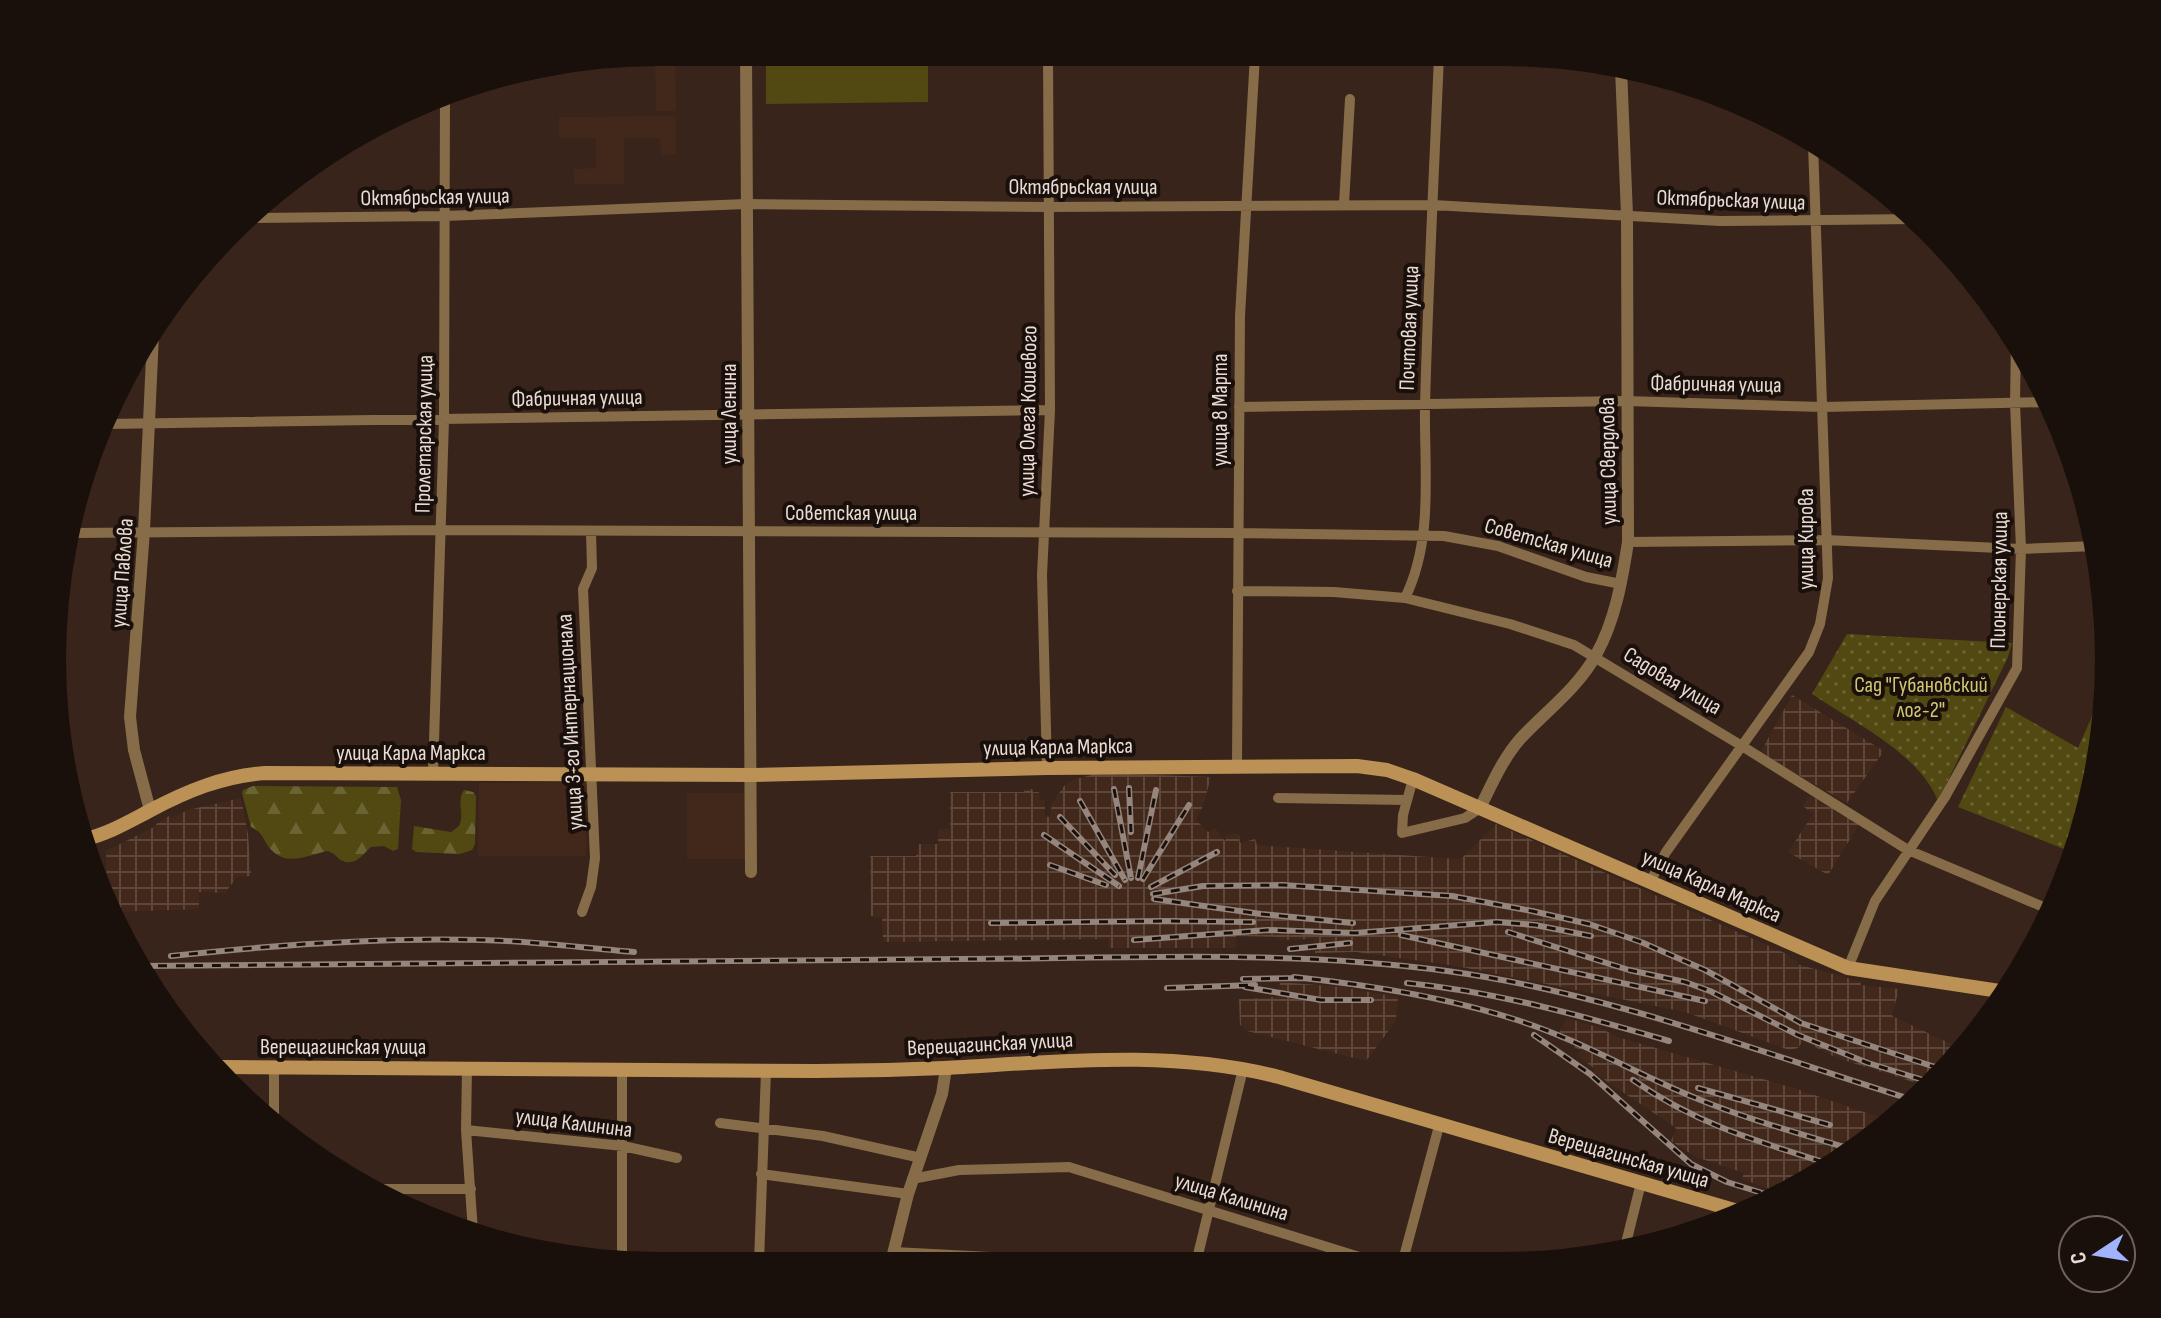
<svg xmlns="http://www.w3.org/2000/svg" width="2161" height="1318" viewBox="0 0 2161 1318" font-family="'Sofia Sans Condensed',sans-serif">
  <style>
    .built { fill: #42281a }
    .industrial { fill: url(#industrial-grid) }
    .grass { fill: url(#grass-dots) }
    .forest { fill: url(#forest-firs) }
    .park { fill: #514911 }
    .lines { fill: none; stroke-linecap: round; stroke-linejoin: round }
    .minor { stroke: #866c48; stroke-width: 10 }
    .tertiary { stroke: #866c48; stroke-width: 12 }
    .secondary { stroke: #bb9155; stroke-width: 14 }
    .rail-casing { stroke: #96857c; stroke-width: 6 }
    .rail { stroke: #19100b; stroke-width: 3; stroke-dasharray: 9; stroke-linecap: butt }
    .labels { text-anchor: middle; stroke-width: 8; stroke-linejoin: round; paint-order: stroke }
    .street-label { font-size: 22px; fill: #eadcd5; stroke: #19100b }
    .park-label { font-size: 22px; fill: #d1c672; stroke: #19100b }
  </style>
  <defs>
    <pattern id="industrial-grid" width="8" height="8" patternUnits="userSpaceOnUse" patternTransform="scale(2)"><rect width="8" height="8" fill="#42281a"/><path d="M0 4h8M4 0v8" fill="none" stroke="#5d473a"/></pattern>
    <pattern id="grass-dots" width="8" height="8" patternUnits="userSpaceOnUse" patternTransform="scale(2)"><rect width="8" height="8" fill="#514911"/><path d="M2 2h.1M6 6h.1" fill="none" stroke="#6a6333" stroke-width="1.8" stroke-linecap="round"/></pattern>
    <pattern id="forest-firs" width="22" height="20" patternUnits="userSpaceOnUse" patternTransform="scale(2)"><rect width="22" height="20" fill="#514911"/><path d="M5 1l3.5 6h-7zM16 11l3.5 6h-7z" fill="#6a6333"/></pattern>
  </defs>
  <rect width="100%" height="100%" fill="#38241a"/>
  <!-- built -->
  <path class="built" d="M659 52H704V61H693L692 52 675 53 676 111H656L655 53Z
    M676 116V154L661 155 660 138H624V184H574V169L596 168V138H559V117Z
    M587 782 586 856H478L479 783Z
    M687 793H745V859H687Z"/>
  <!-- industrial -->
  <path class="industrial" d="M1792 695 1884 751 1847 803 1760 753Z
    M1099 773 1211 777 1203 806 1196 820 1208 832 1215 828 1225 841 1226 835 1239 834 1240 843 1255 839 1257 845 1458 859 1463 857 1496 824 1789 955V958L1797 961V964L1861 982V985L1899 989 1892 1016 1964 1050 1929 1087 1837 1058 1803 1041 1798 1048 1789 1050 1685 1012 1457 966 1356 952 1315 953 1313 939 1279 940V937L1236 936V948H1109L1108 939 883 942 882 917 871 916 870 856H916L919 844H938V829H950V792H1024V789H1032L1033 792H1039L1040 800H1045V816L1050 817 1052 803 1064 786 1073 780Z
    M1810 795 1860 823 1828 875 1788 852 1813 814 1803 806Z
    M241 798 248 834 251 876 237 877 225 893 199 892V909L113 912 107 900 106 851 156 826V824L169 816 171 818 188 810Z
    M1280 982 1341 987 1398 997 1396 1021 1366 1061 1247 1031 1240 1025 1239 999 1278 997Z
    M1566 1018 1597 1027 1621 1038 1794 1088 1893 1122 1805 1185 1784 1194 1742 1179 1744 1173 1696 1157 1671 1141 1676 1128 1593 1072 1595 1069 1578 1056 1580 1050 1557 1038Z"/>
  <!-- grass -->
  <path class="grass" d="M1847 634 2012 643 2008 657 1938 801C1919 753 1853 722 1812 694Z
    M2107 687 2088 816 2078 844 2064 849 1958 807 2006 707 2078 748 2104 689Z"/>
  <!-- forest -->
  <path class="forest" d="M253 786 397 787 401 800 398 849 393 851 384 846 371 847C363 854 356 866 343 861 337 859 336 853 327 851 305 856 284 868 268 846 262 837 262 832 251 827L242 793 243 790Z
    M464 790 473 792 476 796 475 844 472 850 460 854 416 852 412 849 414 826 451 832 459 826C465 814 456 801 464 790Z"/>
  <!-- park -->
  <path class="park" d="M766 53H928V102L766 104Z"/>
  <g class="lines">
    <!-- minor -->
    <path class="minor" d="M1344 204 1350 99
      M249 218 445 216 746 204 1047 207 1433 205 1720 221 1916 219
      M1239 407 1626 401 1823 407 2049 402
      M106 424 1050 410
      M73 533 440 530 1238 533 1444 536 1498 546 1586 577 1621 584
      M1628 542 1826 540 2021 549 2096 546
      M1237 591 1334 592 1405 598 1510 624 1574 645 1742 746 1908 850 2053 911
      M1405 598C1434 539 1424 470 1425 406 1428 289 1434 173 1439 56
      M1237 766 1240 316 1255 55
      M1047 768 1042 575 1050 410 1048 54
      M433 774 444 420 445 95
      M1413 779 1403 815 1402 833 1465 818 1480 808
      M1278 798 1407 800
      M1650 882 1666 852 1809 652 1820 624 1828 578 1813 144
      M582 912 591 887 595 858 583 589 592 568 591 532
      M1848 968 1875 901 1945 797 2017 668 2021 549 2015 403 2016 339
      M274 1068V1124
      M467 1068 466 1130 473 1232
      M720 1123 823 1136 921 1158
      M466 1130 623 1146 677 1158
      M761 1174 908 1194
      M912 1179 959 1170 1069 1167 1382 1264
      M373 1189H471
      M1624 1251 1641 1183
      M894 1252 990 1257 1035 1263
      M622 1261V1069
      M759 1262 766 1071
      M1036 1263 1055 1260
      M1196 1263 1243 1069
      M1402 1264 1439 1126"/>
    <!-- tertiary -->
    <path class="tertiary" d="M746 52 751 872
      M1480 808C1492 784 1503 758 1521 738 1546 711 1577 689 1596 655 1615 621 1622 581 1628 542L1627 215 1621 68
      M150 810 134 750 130 717 144 531 153 335
      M891 1262 908 1194 942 1094 946 1068"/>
    <!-- secondary -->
    <path class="secondary" d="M82 840C108 834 128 822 151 810 187 791 223 776 265 773L752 775 1047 768 1357 766 1387 770 1413 779 1848 968 2006 992
      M221 1067 816 1071C859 1071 901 1070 944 1068 1055 1062 1170 1049 1279 1077L1741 1212"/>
    <!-- rail casing -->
    <g class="rail-casing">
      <path id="rail" d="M1129 788 1131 832
        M1114 789 1131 878
        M1080 801 1125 880
        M1060 817 1115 875
        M1044 835 1119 886
        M1050 865 1106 885
        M1138 878 1156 790
        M1143 879 1189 805
        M1151 887 1217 852
        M1153 894 1203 886 1282 885 1452 896 1532 911 1589 924 1641 942 1705 970 1801 1023 1944 1070
        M1154 899 1261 914 1353 923
        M991 923 1166 921 1253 922
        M1508 932 1629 970 1685 982 1710 991 1798 1035 1868 1063 1933 1083
        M1401 935 1705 1001
        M1134 940 1268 930 1355 933 1497 922 1535 925 1591 936
        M1290 949 1350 943
        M171 956C274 945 378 937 482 940 533 941 583 948 634 952
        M140 966C413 964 687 961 960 959 1122 959 1286 949 1447 971 1608 993 1762 1053 1916 1101
        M1294 977C1370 985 1447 997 1520 1021 1582 1041 1638 1075 1698 1099 1749 1120 1802 1134 1854 1150
        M1243 979 1303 978
        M1407 983C1497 992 1583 1016 1669 1041
        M1245 987 1321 1000H1371
        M1167 988 1255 985
        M1534 1035 1590 1074 1691 1164 1727 1182 1775 1197
        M1633 1080C1698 1125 1759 1142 1833 1165
        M1698 1088 1830 1125"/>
    </g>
    <!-- rail -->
    <use href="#rail" class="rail"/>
  </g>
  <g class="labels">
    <!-- street labels -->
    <g class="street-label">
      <text x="1083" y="194">Октябрьская улица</text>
      <text transform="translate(435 196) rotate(-1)" y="8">Октябрьская улица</text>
      <text transform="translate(1731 199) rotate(2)" y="8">Октябрьская улица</text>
      <text transform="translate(1408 328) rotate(-88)" y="8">Почтовая улица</text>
      <text transform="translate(1716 383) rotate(1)" y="8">Фабричная улица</text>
      <text transform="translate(577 397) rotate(-1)" y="8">Фабричная улица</text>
      <text transform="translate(1219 410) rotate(-90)" y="8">улица 8 Марта</text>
      <text transform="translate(1027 411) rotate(-89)" y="8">улица Олега Кошевого</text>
      <text transform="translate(728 414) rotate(-90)" y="8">улица Ленина</text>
      <text transform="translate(423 434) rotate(-89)" y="8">Пролетарская улица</text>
      <text transform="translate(1607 461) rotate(-91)" y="8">улица Свердлова</text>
      <text x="851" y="520">Советская улица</text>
      <text transform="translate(1805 539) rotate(-90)" y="8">улица Кирова</text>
      <text transform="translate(1549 542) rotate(16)" y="8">Советская улица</text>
      <text transform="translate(121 573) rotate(-86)" y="8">улица Павлова</text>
      <text transform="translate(1998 580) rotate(-89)" y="8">Пионерская улица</text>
      <text transform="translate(1673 680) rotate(31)" y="8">Садовая улица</text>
      <text transform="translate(569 722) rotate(-93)" y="8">улица 3-го Интернационала</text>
      <text transform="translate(1058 746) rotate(-1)" y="8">улица Карла Маркса</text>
      <text x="411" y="760">улица Карла Маркса</text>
      <text transform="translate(1712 885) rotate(24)" y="8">улица Карла Маркса</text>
      <text transform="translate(990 1043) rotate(-3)" y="8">Верещагинская улица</text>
      <text x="343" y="1054">Верещагинская улица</text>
      <text transform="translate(574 1122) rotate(7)" y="8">улица Калинина</text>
      <text transform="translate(1629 1157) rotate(16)" y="8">Верещагинская улица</text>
      <text transform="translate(1232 1196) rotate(17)" y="8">улица Калинина</text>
    </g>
    <!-- park labels -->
    <g class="park-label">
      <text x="1921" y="692">Сад "Губановский<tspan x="1921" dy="25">лог-2"</tspan></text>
    </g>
  </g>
  <!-- crop -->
  <path d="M0 0H2161V1318H0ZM659 66H1502A593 593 0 0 1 2095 659V659A593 593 0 0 1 1502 1252H659A593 593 0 0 1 66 659V659A593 593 0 0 1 659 66Z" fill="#19100b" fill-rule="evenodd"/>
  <!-- north arrow -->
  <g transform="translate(2097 1254) rotate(258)"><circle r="38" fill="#19100b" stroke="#6d625c" stroke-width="2"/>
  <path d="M0-6L14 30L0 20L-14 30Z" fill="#a1b3fd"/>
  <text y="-12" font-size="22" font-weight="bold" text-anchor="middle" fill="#eadcd5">С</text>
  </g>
</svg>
